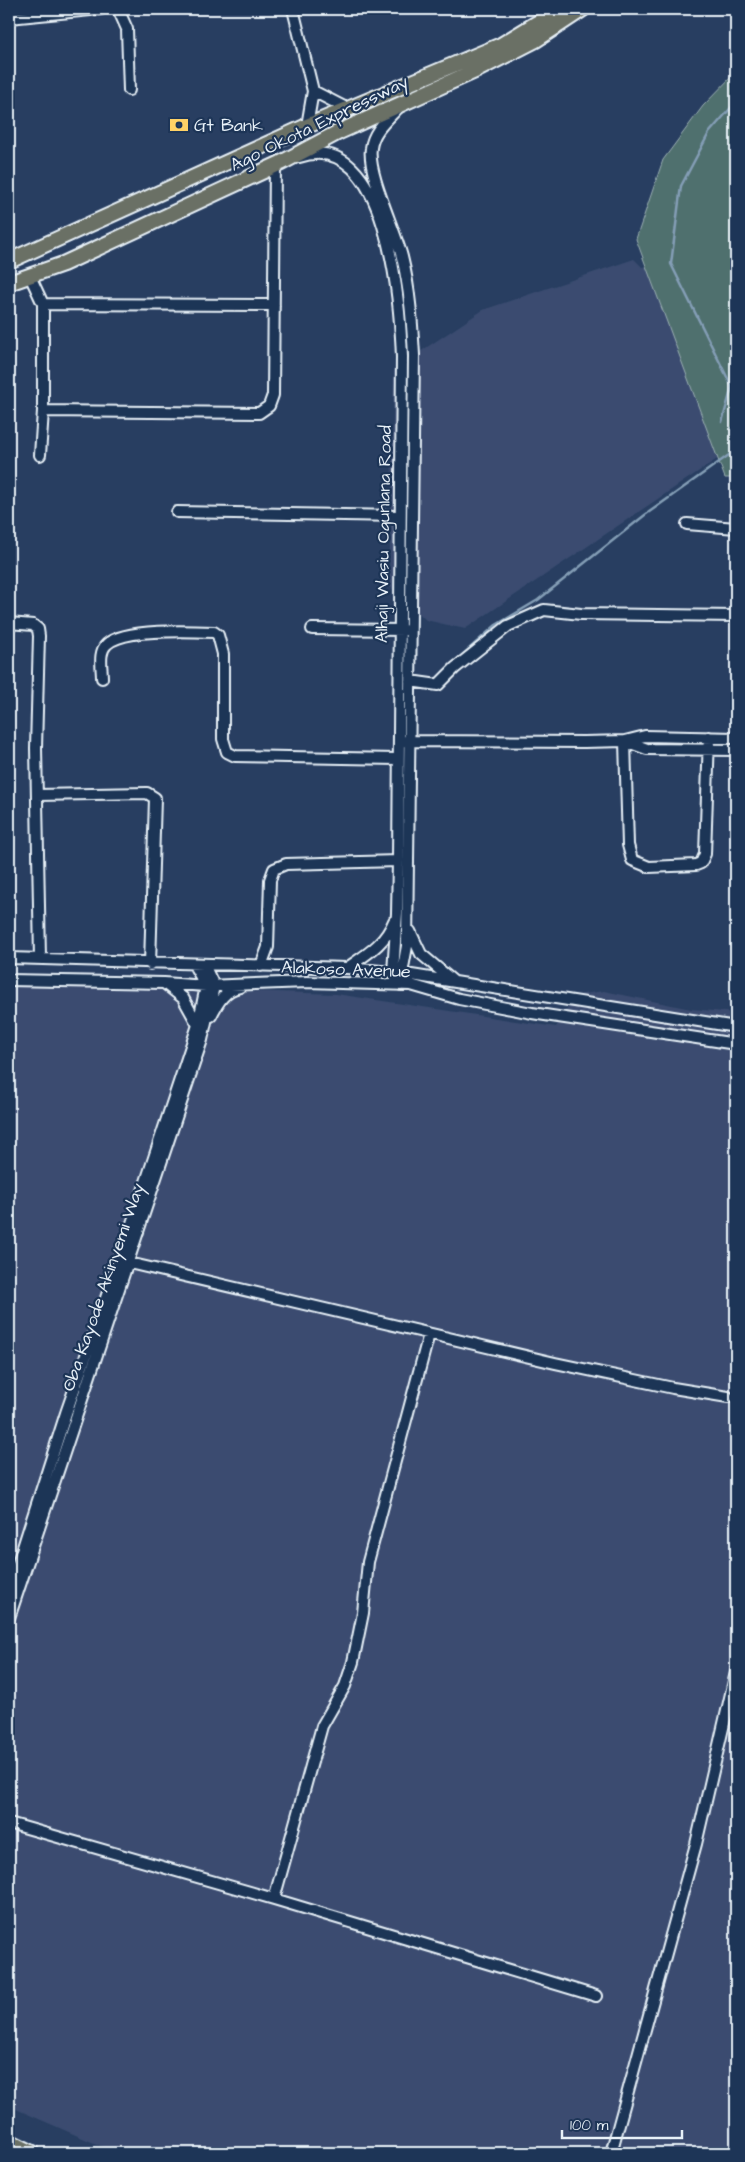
<svg xmlns="http://www.w3.org/2000/svg" width="745" height="2162" viewBox="0 0 745 2162" font-family="'Architects Daughter',sans-serif">
  <style>
    .built { fill: #3a4c70 }
    .green { fill: #506f6e; stroke: #9cb0b3 }
    .lines { fill: none; stroke-linecap: round; stroke-linejoin: round }
    .stream { stroke: #849eb6; stroke-width: 2.5 }
    .minor-casing { stroke: #e8f1f8; stroke-width: 14 }
    .major-casing { stroke: #e8f1f8; stroke-width: 18 }
    .minor { stroke: #1d3557; stroke-width: 10 }
    .major { stroke: #6b7065; stroke-width: 14 }
    .labels { text-anchor: middle; stroke-width: 4.5; stroke-linejoin: round; paint-order: stroke }
    .street-label { font-size: 18px; fill: #e8f1f8; stroke: #1d3557 }
    .poi-label { font-size: 18px; fill: #e8f1f8; stroke: #1d3557; text-anchor: start }
  </style>
  <rect width="100%" height="100%" fill="#283e61"/>
  <filter id="ink" filterUnits="userSpaceOnUse"><feTurbulence type="fractalNoise" baseFrequency=".02" numOctaves="2"/><feDisplacementMap in="SourceGraphic" scale="10" xChannelSelector="R" yChannelSelector="G"/><feConvolveMatrix kernelMatrix="1 2 1 2 8 2 1 2 1" color-interpolation-filters="sRGB"/></filter>
  <g filter="url(#ink)">
    <!-- built -->
    <path class="built" d="M634 259 642 267 658 263 735 415 717 459 465 629 426 620 389 586 394 369 483 310Z
      M9 983 336 994 556 1027 576 995 604 991 691 1009 736 1013V2153H117L9 2106Z"/>
    <!-- green -->
    <path class="green" d="M736 72V478H725L636 239 663 160 703 106Z"/>
    <g class="lines">
      <!-- stream -->
      <path class="stream" d="M722 422 732 387 671 264 681 186 709 133 736 102
        M732 428 736 430
        M443 672 496 625 538 600 645 515 736 450"/>
      <!-- minor casing -->
      <g class="minor-casing">
        <path id="minor" d="M118 9 127 29 129 90
          M293 9 313 91 307 126
          M9 18 101 9
          M313 91 348 109
          M398 108C387 120 373 131 371 148 367 173 395 229 402 257 410 289 412 322 414 355L407 946 402 973 411 985
          M299 157C388 127 400 305 402 357L398 861 397 913 393 972 400 985
          M30 276 43 304V411L40 455
          M43 304 274 305
          M43 411 259 413 269 406 273 395 275 166
          M177 512 399 516
          M687 524 736 528
          M9 623 33 625 38 629 39 636 36 748 40 958
          M312 629 404 630
          M102 678C102 667 98 652 107 644 124 628 191 631 214 632L218 635 223 654V739L227 752 235 756 397 759
          M410 681 438 685 455 668 508 626 544 610 581 614 736 616
          M403 741 584 742 625 741 645 736 736 738
          M625 741 628 845 632 860 649 867 696 865 701 863 705 854 709 737
          M625 741 647 749 736 750
          M37 795 147 793 155 798 150 964
          M410 931 421 954 453 981
          M9 958 347 968 393 972 736 1027
          M261 966 268 947 270 880 274 869 286 864 398 861
          M347 968C367 954 385 944 394 921
          M9 980 164 983 206 986 307 982 411 985 459 999 532 1013 736 1044
          M164 983 183 998 198 1025
          M211 1016C217 1004 225 989 240 987
          M129 1263 555 1363 673 1388 728 1397
          M9 1591 66 1413 138 1206 198 1025 206 986 194 965
          M9 1618 202 1040 214 986 204 965
          M9 1823 274 1899 596 1996
          M274 1899 322 1726 345 1686 353 1662 363 1613 368 1562 429 1334
          M611 2153 696 1844 736 1672"/>
      </g>
      <!-- major casing -->
      <g class="major-casing">
        <path id="major" d="M9 261 307 126 501 45 560 9
          M9 283 63 264 281 163 339 132 477 70 536 40 583 9
          M9 2141 33 2153"/>
      </g>
      <!-- minor -->
      <use href="#minor" class="minor"/>
      <!-- major -->
      <use href="#major" class="major"/>
    </g>
  </g>
  <!-- icons -->
  <defs>
    <g id="bank-bare" transform="scale(1.5)"><path d="M-6-4H6V4H-6ZM0-2.3a2.3 2.3 0 1 0 0 4.6a2.3 2.3 0 1 0 0-4.6Z" fill="#ffd166" stroke="#1d3557" stroke-width="2.5" paint-order="stroke"/></g>
  </defs>
  <g fill-rule="evenodd">
    <use href="#bank-bare" x="179" y="125"/>
  </g>
  <g class="labels">
    <!-- street labels -->
    <g class="street-label">
      <text transform="translate(319 123) rotate(-26)" y="6">Ago Okota Expressway</text>
      <text transform="translate(383 534) rotate(-89)" y="6">Alhaji Wasiu Ogunlana Road</text>
      <text transform="translate(346 969) rotate(2)" y="6">Alakoso Avenue</text>
      <text transform="translate(103 1287) rotate(-71)" y="6">Oba Kayode Akinyemi Way</text>
    </g>
    <!-- poi labels -->
    <g class="poi-label">
      <text x="194" y="131">Gt Bank</text>
    </g>
  </g>
  <!-- margin -->
  <rect width="745" height="2162" fill="none" stroke="#1d3557" stroke-width="30"/>
  <rect x="15" y="15" width="715" height="2132" fill="none" stroke="#e8f1f8" stroke-width="2" filter="url(#ink)"/>
  <!-- scale -->
  <path d="M562 2130v8h120v-8" fill="none" stroke="#e8f1f8" stroke-width="2.5"/>
  <text x="570" y="2130" font-size="15" fill="#e8f1f8" stroke="#1d3557" stroke-width="4" paint-order="stroke">100 m</text>
</svg>
